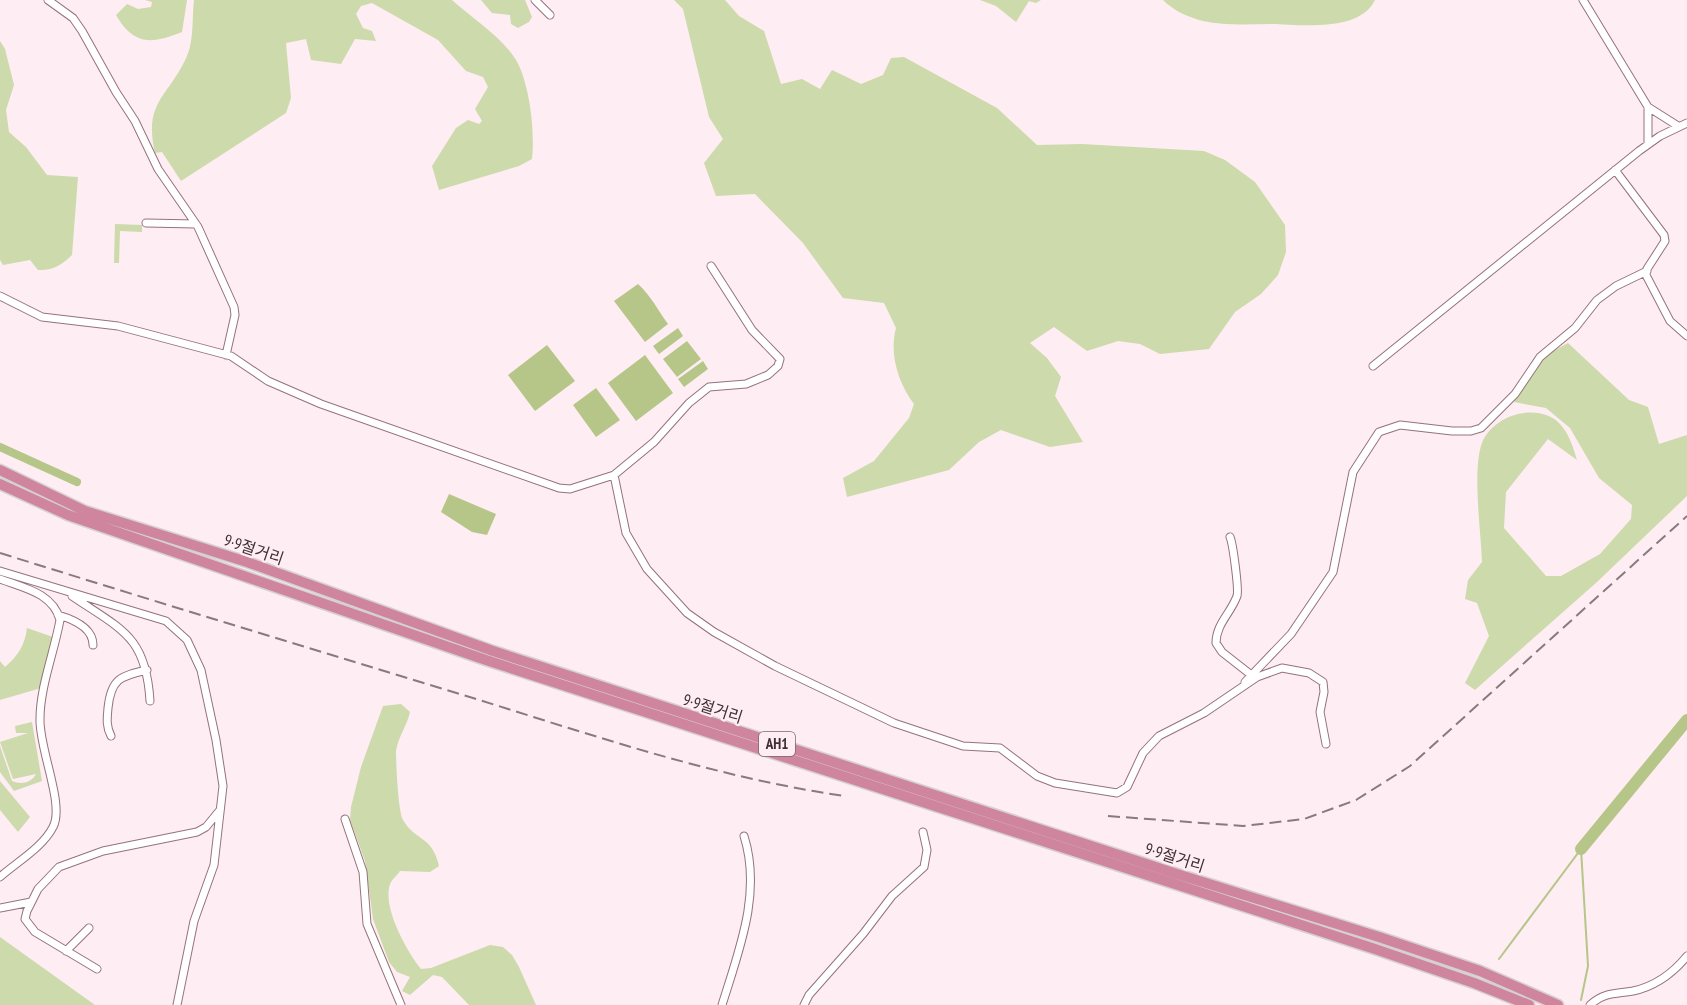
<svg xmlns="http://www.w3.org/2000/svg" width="1687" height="1005" viewBox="0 0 1687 1005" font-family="'PT Sans Narrow','Noto Sans KR',sans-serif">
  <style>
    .green { fill: #cddaac }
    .water { fill: #b6c688 }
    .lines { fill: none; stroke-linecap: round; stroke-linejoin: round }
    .stream { stroke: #b6c688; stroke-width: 2 }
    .canal { stroke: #b6c688; stroke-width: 8 }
    .river { stroke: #b6c688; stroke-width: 12 }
    .minor-casing { stroke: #95727c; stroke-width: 9 }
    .highway-casing { stroke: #d5d1d2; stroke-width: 13 }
    .minor { stroke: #fff; stroke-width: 7 }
    .highway { stroke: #d0859e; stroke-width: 10 }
    .rail { stroke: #897a7f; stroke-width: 2; stroke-dasharray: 12 6; stroke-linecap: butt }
    .labels { text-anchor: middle; stroke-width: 4.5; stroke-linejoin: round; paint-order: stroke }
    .shield { fill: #feedf2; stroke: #78686d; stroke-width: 1.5 }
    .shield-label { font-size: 15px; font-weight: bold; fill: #3e2f34 }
    .street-label { font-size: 16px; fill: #3e2f34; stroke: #feedf2 }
  </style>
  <rect width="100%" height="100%" fill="#feedf2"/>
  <!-- green -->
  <path class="green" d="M145 0H187L182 32C152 44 134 46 116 15L127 4 138 9 151 7 152 2Z
    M194 0H452C472 18 502 37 516 60 530 84 535 133 532 159L519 166 439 190 432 166 456 128 468 120 479 124 482 121 475 109 488 87 483 77 466 71 438 40 372 3 361 6 356 14 363 28 372 31 376 41 355 39 341 64 311 60 306 39 286 43 291 98 286 113 181 181 162 152 155 153C143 101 169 97 187 56 194 40 192 17 194 0Z
    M481 0H525L532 17 529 22 518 28 511 24 510 15 492 13Z
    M674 0H725L739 16 764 31 781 84 802 79 820 89 832 70 861 84 883 75 891 58 904 57 997 108 1037 145 1082 144 1204 151 1225 160 1255 182 1285 225 1286 252 1278 275 1261 294 1235 312 1209 349 1160 354 1140 344 1118 341 1087 351 1054 327 1030 343 1047 358 1061 377 1055 396 1083 442 1050 447 1001 430 979 442 949 470 847 497 843 478 874 461 909 418 914 404C898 383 889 353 896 328L884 303 843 298 803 243 755 194 716 196 704 163 723 139 709 117 683 9Z
    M980 0H1041L1036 3 1029 1 1016 22 996 6Z
    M1163 0H1375C1360 32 1301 25 1272 24 1249 24 1227 26 1203 21 1188 17 1174 11 1163 0Z
    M0 41 5 49 14 85 6 110 9 132 26 147 47 175 78 177 72 255C62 265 52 271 38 270L30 260 3 265 0 260Z
    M115 224 142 225V232L120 231 119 263H114Z
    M1568 343 1629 400 1648 407 1659 444 1687 435V496L1597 582 1475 690 1465 683 1489 636 1477 603 1465 599 1468 580 1482 562C1481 531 1472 470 1482 443 1493 415 1537 402 1559 423 1569 433 1573 447 1577 460L1548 439 1506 492 1504 528 1546 576H1561L1600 554 1631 519 1632 505 1599 478 1570 428 1546 408 1514 402 1546 355Z
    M27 628 53 637 41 688 0 700V661L5 667C18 656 25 645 27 628Z
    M401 704 410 712C407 726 398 737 396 751 396 762 398 811 403 820 416 842 432 835 439 866L430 872 400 871C398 875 393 878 391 882 380 904 407 952 421 969L431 968 490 945 503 947 512 955 519 967 536 1005H469L442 977 433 975 410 995 402 991 410 977 397 972 389 962 373 919 365 861 350 820 351 807 361 767 383 706Z
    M32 722 42 781 14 791 0 772V746L12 781C21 785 31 783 36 774L13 779 0 742 28 733H16L15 726Z
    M0 781 30 817 18 832 0 810Z
    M0 937 95 1005H0Z"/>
  <!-- water -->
  <path class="water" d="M638 284C652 297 657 309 668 324L645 342 614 301Z
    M678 328 683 336 659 354 653 346Z
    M687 341 701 359 677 377 663 359Z
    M547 345 575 381 535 411 508 375Z
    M645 355 673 393 636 421 608 383Z
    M703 361 708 369 684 387 678 379Z
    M596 388 620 420 596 437 573 405Z
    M449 494 496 514 487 535 472 532 441 512Z"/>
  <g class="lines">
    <!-- stream -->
    <path class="stream" d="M1581 849 1588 966 1581 1000
      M1499 959 1581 849"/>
    <!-- canal -->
    <path class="canal" d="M0 447 77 482"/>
    <!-- river -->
    <path class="river" d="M1581 849 1687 720"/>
    <!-- minor casing -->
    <g class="minor-casing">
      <path id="minor" d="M48 0 73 18 82 31 116 92 135 121 158 169 198 227 234 307 235 315 226 355
        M535 0 550 15
        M1583 0 1648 107 1678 126
        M1648 107V144
        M1615 170 1664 235 1665 241 1647 269 1646 275 1670 321 1687 336
        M146 223 196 224
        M0 296 42 317 118 326 231 356 268 381 321 404 559 488 570 489 614 475 654 442 689 403 709 387 746 384 768 375 778 366 780 359 752 330 711 266
        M1373 366 1639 151 1660 136 1687 123
        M614 475 626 533 647 569 687 613 714 632 775 666 894 723 963 746 1000 748 1037 776 1055 783 1117 793 1127 787 1143 753 1159 736 1204 713 1257 677 1282 668 1309 673 1323 682 1324 692 1320 712 1326 744
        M1230 537C1233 544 1239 590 1237 596 1231 613 1216 624 1216 643L1222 652 1250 674
        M0 571 166 621 187 640 201 670 216 740 223 786 214 865 194 921 177 1005
        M0 579C24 588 53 593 60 620 54 653 40 687 40 719 39 749 65 805 53 827 43 847 17 862 0 877
        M72 596C122 630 146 636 150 701
        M58 615C72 619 93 627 93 645
        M1245 682 1291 634 1333 572 1353 472 1379 432 1400 425 1452 431H1471L1481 428 1515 394 1540 357 1575 328 1597 300 1616 286 1647 271
        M111 736C106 726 107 719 108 708 111 679 120 676 147 670
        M345 819 363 872 367 924 401 1005
        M0 908 31 902
        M66 951 89 928
        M97 969 35 932 25 919 27 911 38 889 59 867 103 851 197 832 206 827 220 810
        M722 1005C739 950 762 893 744 836
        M804 1005 809 995 863 934 892 896 924 867 927 850 923 832
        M1590 1005C1604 992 1616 994 1633 991 1656 986 1673 973 1687 956"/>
    </g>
    <!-- highway casing -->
    <g class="highway-casing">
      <path id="highway" d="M0 470 85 511 247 562 493 651 1177 874 1379 937 1480 971 1558 1005
        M0 484 68 515 486 660 1375 949 1474 983 1529 1005"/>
    </g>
    <!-- minor -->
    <use href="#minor" class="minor"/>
    <!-- highway -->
    <use href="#highway" class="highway"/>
    <!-- rail -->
    <path class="rail" d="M0 553C157 602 315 650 473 698 595 736 718 778 845 796
      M1108 816 1243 826 1304 819 1356 800 1410 766 1687 516"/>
  </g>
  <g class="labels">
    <!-- shield labels -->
    <rect class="shield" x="759" y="732" width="36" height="24" rx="4.5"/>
    <g class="shield-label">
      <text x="777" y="749">AH1</text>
    </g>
    <!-- street labels -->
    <g class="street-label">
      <text transform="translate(254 549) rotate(19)" y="6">9·9절거리</text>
      <text transform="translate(713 708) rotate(18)" y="6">9·9절거리</text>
      <text transform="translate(1175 857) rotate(18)" y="6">9·9절거리</text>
    </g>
  </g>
</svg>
